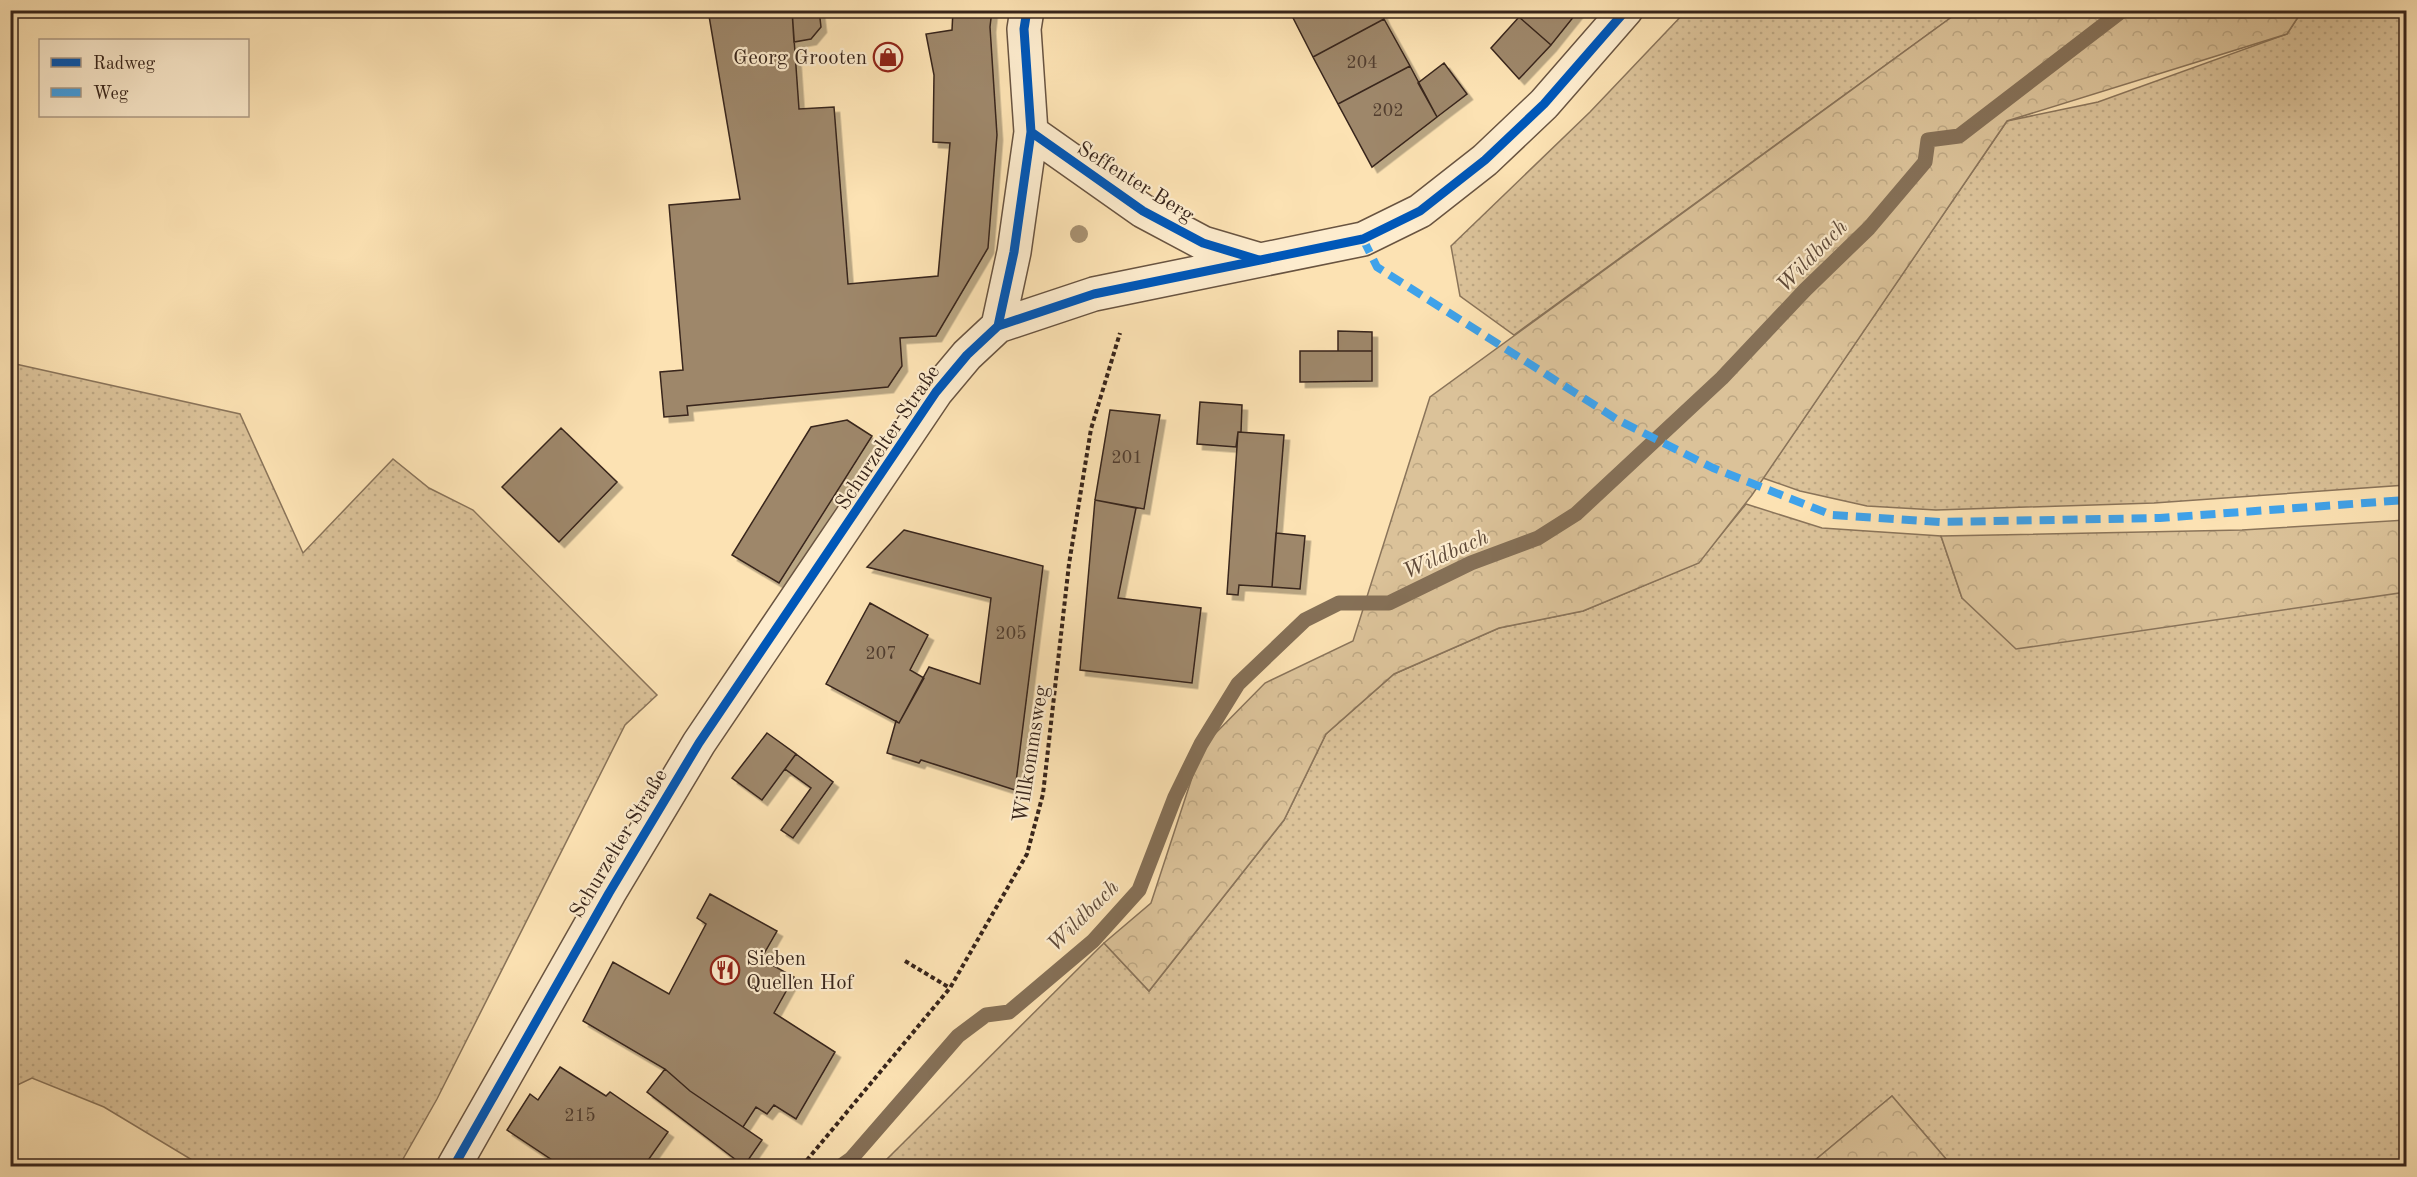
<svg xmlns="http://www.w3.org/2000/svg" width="2417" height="1177" viewBox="0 0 2417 1177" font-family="'Old Standard TT',serif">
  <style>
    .grass { fill: url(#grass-dots); stroke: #8a745a; stroke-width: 1.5 }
    .forest { fill: url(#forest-crowns); stroke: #8a745a; stroke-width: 1.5 }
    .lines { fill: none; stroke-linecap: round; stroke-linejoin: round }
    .stream { stroke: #857057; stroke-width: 15 }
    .building { fill: #9e876a; stroke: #38251b; stroke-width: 1.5; filter: url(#shadow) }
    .minor-casing { stroke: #695441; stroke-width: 36 }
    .path { stroke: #38251b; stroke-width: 4; stroke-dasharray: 4.5 3; stroke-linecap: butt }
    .minor { stroke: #fdecce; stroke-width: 33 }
    .quiet { stroke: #3fa2ea; stroke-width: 8; stroke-dasharray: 15 8; stroke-linecap: butt }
    .cycleway-casing { stroke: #fdecce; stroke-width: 13 }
    .cycleway { stroke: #0057b8; stroke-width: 9 }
    .tree { fill: #a79070 }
    .labels { text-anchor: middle; stroke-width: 4.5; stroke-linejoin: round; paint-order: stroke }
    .number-label { font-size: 18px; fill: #523e2f }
    .poi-label { font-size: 21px; fill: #38251b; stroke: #fdecce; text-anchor: end }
    .street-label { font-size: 21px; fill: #38251b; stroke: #fdecce }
    .water-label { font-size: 22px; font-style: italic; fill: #5f4a39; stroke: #fdecce }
  </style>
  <defs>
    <pattern id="grass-dots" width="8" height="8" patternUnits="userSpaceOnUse" patternTransform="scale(1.5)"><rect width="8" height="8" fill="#dbc299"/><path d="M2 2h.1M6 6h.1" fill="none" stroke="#bda783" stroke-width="1.8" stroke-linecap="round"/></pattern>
    <pattern id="forest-crowns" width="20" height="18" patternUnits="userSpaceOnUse" patternTransform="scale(1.5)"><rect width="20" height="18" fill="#dbc299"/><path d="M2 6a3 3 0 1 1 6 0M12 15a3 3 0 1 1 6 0" fill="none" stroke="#bda783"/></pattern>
    <filter id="shadow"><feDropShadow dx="5.5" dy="5.5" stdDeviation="0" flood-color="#0004"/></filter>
  </defs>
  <rect width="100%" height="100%" fill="#fce2b3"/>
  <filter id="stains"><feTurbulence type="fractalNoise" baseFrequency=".00333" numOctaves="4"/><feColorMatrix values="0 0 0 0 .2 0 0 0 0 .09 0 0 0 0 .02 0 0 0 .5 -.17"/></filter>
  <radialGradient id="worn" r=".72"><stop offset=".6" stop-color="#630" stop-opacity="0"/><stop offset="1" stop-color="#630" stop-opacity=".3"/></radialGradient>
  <!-- grass -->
  <path class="grass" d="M1686 11H1960L1514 335 1460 296 1451 246 1590 112Z
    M2302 11H2406V485L2154 503 1936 510 1867 506 1800 491 1763 478 2007 121 2098 102 2287 34Z
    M11 363 240 414 303 553 393 459 429 488 473 510 657 695 625 725 437 1099 399 1166H202L104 1107 32 1078 11 1088Z
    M1746 504 1822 528 1941 536 1962 598 2406 573V1166H1952L1892 1096 1808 1166H880L1104 943 1149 991 1284 820 1326 734 1394 674 1499 628 1583 611 1698 563Z"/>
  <!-- forest -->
  <path class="forest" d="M1960 11H2302L2287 34 2007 121 1752 495 1699 563 1583 611 1499 628 1394 674 1326 734 1284 820 1149 991 1104 943 1151 903 1202 747 1265 683 1353 641 1430 397Z
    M2406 520V592L2016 649 1962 598 1941 536 2242 530Z
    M1892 1096 1952 1166H1808Z"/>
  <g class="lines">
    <!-- stream -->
    <path class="stream" d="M841 1166 851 1159 958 1036 986 1015 1009 1012 1093 941 1139 890 1175 797 1201 744 1238 684 1305 620 1339 603H1389L1471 563 1538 538 1576 514 1722 378 1805 290 1869 228 1925 162 1928 140 1959 136 2123 10"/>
  </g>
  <!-- building -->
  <path class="building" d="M708 10H792L799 109 834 107 848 284 938 276 950 143 933 142 934 75 926 34 952 30 953 10H992L990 27 997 135 988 248 936 336 900 338 902 366 888 387 687 406 688 415 664 417 660 372 683 370 669 205 740 199Z
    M792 10H819L821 27 811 39 794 42Z
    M1289 10H1380L1384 19 1313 57Z
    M1525 10H1579L1551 45 1519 17Z
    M1519 17 1551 45 1519 79 1491 48Z
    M1384 19 1410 66 1338 104 1313 57Z
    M1444 63 1467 94 1437 117 1418 83Z
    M1410 66 1437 117 1372 167 1338 104Z
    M1338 331 1372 332V351H1338Z
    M1300 351H1372V381L1300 382Z
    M1200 402 1242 405 1241 432H1238L1236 447 1197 444Z
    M1110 410 1160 415 1144 509 1095 500Z
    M847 420 872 436 779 583 732 555 811 427Z
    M561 428 617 482 559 542 502 487Z
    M1238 432 1284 435 1272 587 1239 585 1238 595 1227 594Z
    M1095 500 1136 508 1118 598 1201 608 1192 683 1080 670Z
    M904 530 1043 566 1015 790 921 760 919 763 887 753 896 721 899 723 929 667 980 684 991 598 867 567Z
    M1276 533 1305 536 1300 589 1272 587Z
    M870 603 928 635 910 670 924 678 899 723 826 684Z
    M767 733 796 754 762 800 732 778Z
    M796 754 833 782 793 838 781 830 811 788 785 769Z
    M710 894 777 931 761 959 794 977 774 1013 835 1052 796 1119 774 1105 767 1114 756 1107 743 1127 690 1091 665 1069 583 1021 613 962 669 994 706 924 697 918Z
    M560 1067 606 1096 610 1092 668 1132 644 1166H552L555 1162 507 1130 530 1094 538 1100Z
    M665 1069 690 1091 762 1140 744 1166 647 1092Z"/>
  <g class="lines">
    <!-- minor casing -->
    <g class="minor-casing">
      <path id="minor" d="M1031 132 1143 211 1203 243 1257 259
        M998 326 1014 252 1031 132 1024 29 1027 10
        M454 1166 609 893 699 743 936 392 967 355 998 326 1094 294 1363 239 1420 211 1485 160 1544 104 1626 10"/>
    </g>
    <!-- path -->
    <path class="path" d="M905 961 950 988
      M802 1166 950 988 1027 854 1043 794 1069 564 1091 429 1120 333"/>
    <!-- minor -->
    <use href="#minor" class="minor"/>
    <!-- quiet -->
    <path class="quiet" d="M1363 239 1377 267 1618 420 1713 468 1832 515 1940 522 2160 518 2406 500"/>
    <!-- cycleway casing -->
    <g class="cycleway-casing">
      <path id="cycleway" d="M1031 132 1143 211 1203 243 1259 260
        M998 326 1014 252 1031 132 1024 29 1027 10
        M454 1166 609 893 699 743 936 392 967 355 998 326 1094 294 1363 239 1420 211 1485 160 1544 104 1626 10"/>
    </g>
    <!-- cycleway -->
    <use href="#cycleway" class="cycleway"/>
  </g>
  <!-- trees -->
  <circle class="tree" cx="1079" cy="234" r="9"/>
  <!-- icons -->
  <defs>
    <g id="shop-ring" transform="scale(1.5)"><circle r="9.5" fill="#fdecce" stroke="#8f2418" stroke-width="1.5"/><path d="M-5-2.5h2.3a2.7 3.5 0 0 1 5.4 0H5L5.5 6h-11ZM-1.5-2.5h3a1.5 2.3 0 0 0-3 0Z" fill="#8f2418"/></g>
    <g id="restaurant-ring" transform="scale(1.5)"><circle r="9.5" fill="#fdecce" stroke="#8f2418" stroke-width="1.5"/><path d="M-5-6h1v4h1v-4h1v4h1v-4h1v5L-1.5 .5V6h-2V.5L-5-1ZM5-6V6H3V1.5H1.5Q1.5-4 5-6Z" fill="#8f2418"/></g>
  </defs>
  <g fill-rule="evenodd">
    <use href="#shop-ring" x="888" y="57"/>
    <use href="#restaurant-ring" x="725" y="970"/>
  </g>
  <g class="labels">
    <!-- number labels -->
    <g class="number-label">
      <text x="1362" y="68">204</text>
      <text x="1388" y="116">202</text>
      <text x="1127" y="463">201</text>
      <text x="1011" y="639">205</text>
      <text x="881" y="659">207</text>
      <text x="580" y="1121">215</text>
    </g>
    <!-- poi labels -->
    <g class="poi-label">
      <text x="867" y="64">Georg Grooten</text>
      <text x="746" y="965" text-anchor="start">Sieben<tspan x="746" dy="24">Quellen Hof</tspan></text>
    </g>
    <!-- street labels -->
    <g class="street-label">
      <text transform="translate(1136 181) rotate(32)" y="7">Seffenter Berg</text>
      <text transform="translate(887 437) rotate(-56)" y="7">Schurzelter Straße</text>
      <text transform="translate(1030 754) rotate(-81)" y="7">Willkommsweg</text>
      <text transform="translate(618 843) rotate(-59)" y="7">Schurzelter Straße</text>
    </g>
    <!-- water labels -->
    <g class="water-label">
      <text transform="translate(1811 255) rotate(-46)" y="8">Wildbach</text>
      <text transform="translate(1445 553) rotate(-24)" y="8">Wildbach</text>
      <text transform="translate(1082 915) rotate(-45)" y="8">Wildbach</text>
    </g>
  </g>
  <!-- margin -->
  <rect width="2417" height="1177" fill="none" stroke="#fce2b3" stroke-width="36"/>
  <rect x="12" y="12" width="2393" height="1153" fill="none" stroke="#38251b" stroke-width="3"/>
  <rect x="18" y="18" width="2381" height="1141" fill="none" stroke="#38251b" stroke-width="1.5"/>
  <!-- legend -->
  <rect x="39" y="39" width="210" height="78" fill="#fdecce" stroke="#ae9c86" stroke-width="1.5"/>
  <rect x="51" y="58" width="30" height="9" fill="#0057b8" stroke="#ae9c86" stroke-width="1.5"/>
  <text x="93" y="69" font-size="18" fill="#38251b">Radweg</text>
  <rect x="51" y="88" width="30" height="9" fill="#3fa2ea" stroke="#ae9c86" stroke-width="1.5"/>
  <text x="93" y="99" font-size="18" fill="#38251b">Weg</text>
  <rect width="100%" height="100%" filter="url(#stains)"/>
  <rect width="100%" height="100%" fill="url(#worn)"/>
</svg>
